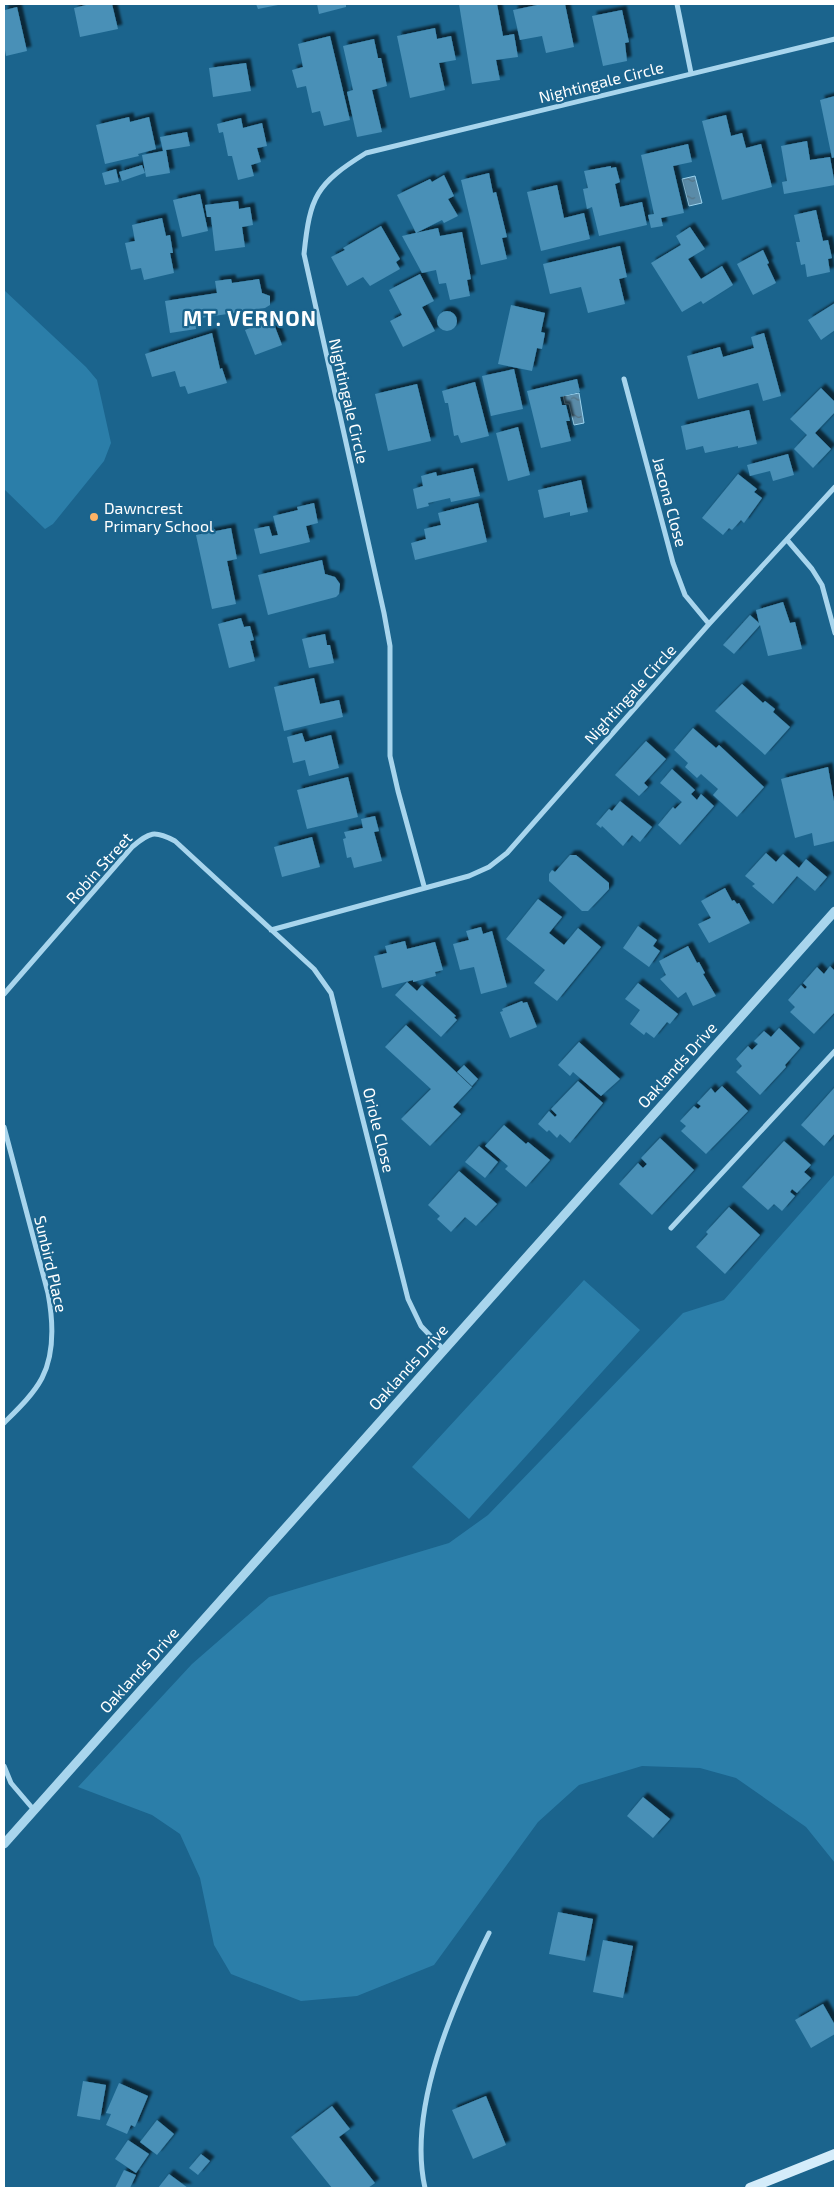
<svg xmlns="http://www.w3.org/2000/svg" width="839" height="2192" viewBox="0 0 839 2192" font-family="'Exo 2',sans-serif">
  <style>
    .green { fill: #2b7ea9 }
    .water { fill: url(#water-ripples); stroke: #9bd3ef }
    .building { fill: #4890b7; filter: url(#shadow) }
    .lines { fill: none; stroke-linecap: round; stroke-linejoin: round }
    .minor { stroke: #a8d5ed; stroke-width: 5 }
    .tertiary { stroke: #a8d5ed; stroke-width: 9 }
    .secondary { stroke: #d4ecfa; stroke-width: 10 }
    .poi-dot { fill: #feb365; stroke: #1b648d; stroke-width: 2 }
    .labels { text-anchor: middle; stroke-width: 4.5; stroke-linejoin: round; paint-order: stroke }
    .street-label { font-size: 16px; fill: #fff; stroke: #1b648d }
    .poi-label { font-size: 16px; fill: #fff; stroke: #1b648d; text-anchor: start }
    .district-label { font-size: 21px; font-weight: bold; letter-spacing: 1px; fill: #fff; stroke: #1b648d }
  </style>
  <defs>
    <pattern id="water-ripples" width="26" height="14" patternUnits="userSpaceOnUse" patternTransform="scale(1.25)"><rect width="26" height="14" fill="#5a8ba8"/><path d="M2 4q2-2 4 0t4 0M15 11q2-2 4 0t4 0" fill="none" stroke="#547283"/></pattern>
    <filter id="shadow"><feDropShadow dx="4.5" dy="-4.5" stdDeviation="1" flood-color="#0009"/></filter>
  </defs>
  <rect width="100%" height="100%" fill="#1b648d"/>
  <!-- green -->
  <path class="green" d="M4 290 86 367 97 380 111 443 104 461 53 524 45 529 4 489Z
    M835 1174V1863L806 1827 736 1778 700 1768 642 1766 579 1785 538 1822 434 1965 357 1996 301 2001 231 1974 214 1945 200 1878 180 1834 152 1815 78 1787 192 1664 269 1597 449 1543 488 1515 683 1313 724 1300Z
    M584 1280 640 1330 469 1519 412 1467Z"/>
  <!-- water -->
  <path class="water" d="M695 176 702 203 689 206 682 179Z
    M579 393 584 423 574 425 569 404H565L563 396Z"/>
  <!-- building -->
  <path class="building" d="M86 4H112L118 29 80 37 74 8 86 5Z
    M256 4H278V5L258 9Z
    M317 4H346V7L319 14Z
    M459 4H497L503 36 514 34 518 57 496 60 500 80 472 84Z
    M542 4H565L574 47 546 53 542 36 520 40 513 10Z
    M4 6 5 10 17 7 27 51 6 56 4 44Z
    M622 10 629 42 625 43 627 61 603 66 592 16Z
    M435 28 437 39 451 36 456 60 439 63 445 90 410 98 397 36Z
    M330 36 350 120 324 126 320 111 312 113 306 86 297 88 292 70 303 67 298 44Z
    M374 39 378 58H381L387 86 372 90 382 132 357 137 347 92 353 90 343 46Z
    M246 63 251 91 213 97 209 68Z
    M835 96V157L832 158 820 100Z
    M726 115 731 136 742 133 746 148 761 144 772 187 722 200 702 121Z
    M129 117 130 122 149 117 156 149 138 154 139 156 105 164 96 125Z
    M241 118 243 128 262 123 267 146 257 148 261 162 251 165 254 176 238 180 232 156H228L223 132 219 133 217 124Z
    M187 132 190 146 166 150 170 173 146 177 142 155 163 151 160 137Z
    M807 141 810 160 830 157 835 185 784 194 782 182 787 181 781 146Z
    M688 144 692 162 673 166 684 213 661 218 663 226 651 228 648 215 654 214 641 155Z
    M142 165 145 173 122 181 119 172Z
    M611 166V168L616 167 620 182 615 184 620 207 642 202 647 225 599 236 592 207 587 209 583 189 588 188 584 171Z
    M116 169 119 182 105 185 102 173Z
    M489 173 493 193 496 192 507 237 502 238 507 259 481 265 461 180Z
    M444 175 454 196 448 199 458 216 444 223 442 220 416 233 397 195 430 179 432 182Z
    M557 185 564 218 584 213 590 239 541 251 527 192Z
    M200 194 208 231 182 237 173 200Z
    M238 201 239 209 250 207 253 225 242 227 245 247 215 251 211 217H207L205 205Z
    M816 210 823 241 828 240 832 258 828 259 830 272 807 277 805 264 801 265 796 242H800L794 215Z
    M162 218 166 236 170 235 173 253H170L174 273 144 280 141 268 131 270 125 243 135 241 132 225Z
    M381 226 400 259 396 262 400 269 370 286 363 277 347 286 331 257 345 250 343 248Z
    M690 227 705 249 688 259 701 279 722 266 733 285 703 304 701 301 682 312 651 263 681 245 676 236Z
    M438 228 440 236 462 232 471 279 467 280 470 296 450 300 446 283 439 284 436 270 422 273 402 236Z
    M620 246 627 277 619 279 625 304 588 313 581 287 550 294 543 264Z
    M763 250 769 263 767 264 776 283 753 295 737 264Z
    M420 274 434 301 422 307 435 331 403 347 390 321 402 315 389 290Z
    M231 279 232 283 259 279 262 293 270 296V305L265 308 195 319 196 329 170 333 165 301 217 293 215 281Z
    M835 303V330L821 340 808 320Z
    M511 305 545 313 541 332 545 333 542 349 537 348 532 371 498 364Z
    M437 321a10 10 0 1 1 20 0a10 10 0 1 1-20 0Z
    M272 319 282 345 255 355 245 330Z
    M212 333 220 369 222 368 227 383 188 394 185 386 180 387 175 371 152 377 145 354Z
    M764 333 781 396 763 401 758 383 698 399 687 356 720 347 723 357 754 348 751 337Z
    M514 369 523 409 491 416 482 376Z
    M577 379 580 392 560 397 562 405H566L570 421H566L571 441 541 448 527 391Z
    M475 382 489 436 461 443 458 435 454 436 448 403H445L442 391Z
    M417 384 431 441 388 451 375 394Z
    M821 388 835 402V412L815 433 831 449 813 468 794 449 807 435 790 419Z
    M749 410 757 444 738 448V446L705 453 703 446 686 450 681 426Z
    M518 427 530 475 508 481 496 433Z
    M788 454 794 475 773 481 770 471 750 476 747 465Z
    M473 468 480 496 451 502 450 498 428 503 429 506 417 509 413 489 423 486 421 476 436 472 437 476Z
    M738 474 757 489 754 492 762 498 744 523 741 520 732 530 729 528 723 535 702 518Z
    M581 480 588 512 570 516V512L544 518 538 490Z
    M314 503 318 523 306 526 310 542 260 554 254 529 269 526 272 536 278 535 273 516 298 510 297 507Z
    M478 503 487 542 415 560 411 543 426 539 424 529 441 525 438 513Z
    M231 528 237 559 227 561 236 604 212 609 196 535Z
    M322 560 325 574 335 577 340 584 339 594 336 597 268 615 258 575Z
    M783 602 790 623 795 622 802 649 768 656 760 625 734 654 723 645 750 615 759 623 756 610Z
    M241 618 244 627 250 626 254 640 250 641 255 661 229 668 218 624Z
    M325 634 327 645H330L334 663 309 668 302 639Z
    M314 678 320 704 339 700 343 717 284 731 274 687Z
    M742 684 763 703 765 701 775 709 773 712 790 727 765 755 715 711Z
    M693 728 716 748 719 745 764 787 737 817 713 795 718 789 701 774 697 778 685 767 688 763 674 750Z
    M302 733 305 742 331 735 339 768 309 776 305 760 293 763 287 737Z
    M646 741 666 759 644 783 648 787 639 796 615 775Z
    M828 767 835 807V841L814 846 812 833 795 838 781 779Z
    M672 769 695 790 691 794 697 800 701 794 714 806 680 845 658 825 673 807 675 809 682 802 660 783Z
    M348 777 358 817 307 829 297 790Z
    M620 801 652 827 640 842 632 835 623 846 602 826 601 828 596 824 609 809 612 811Z
    M375 816 379 831 374 832 382 861 354 868 351 857 347 858 343 839 346 838 344 832 363 828 361 819Z
    M312 837 320 867 282 877 274 847Z
    M766 853 776 862 783 854 799 868 806 859 827 877 815 891 797 876 773 904 752 886 755 884 745 876Z
    M570 855H576L609 883V889L588 911H582L549 881V874L552 870 555 872Z
    M725 888 732 901 734 900 737 904 739 903 750 923 709 943 698 924 711 918 701 901Z
    M538 899 562 917 549 933 564 945 578 928 601 947 557 1001 534 983 545 970 506 939Z
    M638 926 657 940 653 946 660 951 649 967 623 948Z
    M481 927 483 934 492 931 507 987 481 994 474 967 460 970 453 944 469 940 466 931Z
    M405 941 407 949 435 942 443 970 435 972 436 976 413 982V980L382 988 374 956 387 953 385 946Z
    M688 946 697 963 699 962 705 973 703 974 716 996 693 1006 686 992 678 998 660 979 666 975 659 961Z
    M830 966 835 971V1012L814 1034 790 1012 795 1007 788 1000 801 985 805 989 807 987 803 983 817 967 824 974Z
    M407 982 417 991 422 985 456 1016 454 1017 457 1020 441 1037 395 995Z
    M638 983 678 1014 670 1024 667 1022 654 1038 646 1032 644 1035 630 1024 640 1010 625 999Z
    M522 1001 523 1003 527 1002 537 1027 510 1038 500 1012 503 1011 502 1009Z
    M406 1025 472 1087 453 1107 461 1114 430 1146 401 1119 431 1089 385 1047Z
    M779 1028 800 1048 785 1065 786 1067 760 1095 736 1072 742 1066 736 1059 748 1046 752 1050 758 1044 754 1041 764 1031 771 1037Z
    M579 1042 620 1079 601 1096 573 1072 570 1076 558 1065Z
    M464 1065 478 1079 472 1086 457 1072Z
    M578 1081 603 1103 570 1143 560 1134 557 1138 549 1130 547 1132 538 1124 549 1111 555 1117 557 1115 551 1109Z
    M722 1086 748 1111 706 1154 681 1131 686 1126 680 1121 694 1106 698 1109 701 1106 697 1103 711 1088 715 1093Z
    M835 1087V1133L824 1146 801 1125Z
    M504 1125 526 1144 528 1142 550 1160 526 1187 505 1169 508 1166 485 1146Z
    M660 1138 694 1170 652 1215 619 1184 638 1163 643 1168 647 1164 641 1158Z
    M784 1141 811 1165 804 1172 811 1178 797 1193 792 1189 790 1192 795 1196 782 1211 774 1204 768 1210 742 1187Z
    M479 1146 498 1162 485 1178 465 1162Z
    M459 1171 497 1204 476 1226 465 1217 451 1232 437 1219 440 1216 428 1205Z
    M729 1207 760 1235 725 1274 696 1247 708 1234 706 1232Z
    M643 1797 670 1819 653 1838 627 1816Z
    M558 1912 593 1919 585 1961 549 1954Z
    M603 1940 633 1946 623 1998 593 1992Z
    M823 2004 835 2025V2034L811 2048 795 2020Z
    M83 2081 106 2085 100 2120 77 2116Z
    M119 2083 148 2096 135 2127 131 2125 127 2134 106 2125 111 2114 106 2113Z
    M486 2096 506 2145 473 2159 452 2110Z
    M332 2106 350 2129 339 2137 375 2183 368 2188H332L291 2137Z
    M157 2120 174 2134 157 2155 140 2142Z
    M128 2140 149 2154 136 2173 115 2159Z
    M201 2154 210 2161 198 2175 189 2168Z
    M124 2170 136 2175 130 2188H115Z
    M169 2174 188 2188H158Z"/>
  <g class="lines">
    <!-- minor -->
    <path class="minor" d="M677 4 691 73
      M624 379 673 563 685 595 709 624
      M788 541 812 569 822 585 835 633
      M424 886 398 791 390 756V646L384 613 304 254C310 196 316 184 366 153L835 39
      M271 930 469 876 489 867 507 853 709 624 835 487
      M4 994 132 847C150 832 154 830 175 841L314 969 331 993 408 1299 421 1326 443 1349
      M4 1127 48 1293C53 1320 55 1353 42 1378 33 1395 17 1410 4 1423
      M671 1228 835 1051
      M4 1766 11 1783 34 1810
      M425 2188C407 2108 454 2003 489 1933"/>
    <!-- tertiary -->
    <path class="tertiary" d="M4 1844 835 911"/>
    <!-- secondary -->
    <path class="secondary" d="M750 2188 835 2154"/>
  </g>
  <!-- markers -->
  <circle class="poi-dot" cx="94" cy="517" r="5"/>
  <g class="labels">
    <!-- street labels -->
    <g class="street-label">
      <text transform="translate(601 82) rotate(-14)" y="6">Nightingale Circle</text>
      <text transform="translate(349 401) rotate(77)" y="6">Nightingale Circle</text>
      <text transform="translate(670 502) rotate(75)" y="6">Jacona Close</text>
      <text transform="translate(630 694) rotate(-48)" y="6">Nightingale Circle</text>
      <text transform="translate(99 868) rotate(-48)" y="6">Robin Street</text>
      <text transform="translate(677 1065) rotate(-48)" y="6">Oaklands Drive</text>
      <text transform="translate(379 1130) rotate(76)" y="6">Oriole Close</text>
      <text transform="translate(51 1264) rotate(77)" y="6">Sunbird Place</text>
      <text transform="translate(408 1367) rotate(-48)" y="6">Oaklands Drive</text>
      <text transform="translate(139 1670) rotate(-48)" y="6">Oaklands Drive</text>
    </g>
    <!-- poi labels -->
    <g class="poi-label">
      <text x="104" y="514">Dawncrest<tspan x="104" dy="18">Primary School</tspan></text>
    </g>
    <!-- district labels -->
    <g class="district-label">
      <text x="250" y="326">MT. VERNON</text>
    </g>
  </g>
  <!-- border -->
  <rect width="839" height="2192" fill="none" stroke="#ffffff" stroke-width="10"/>
</svg>
